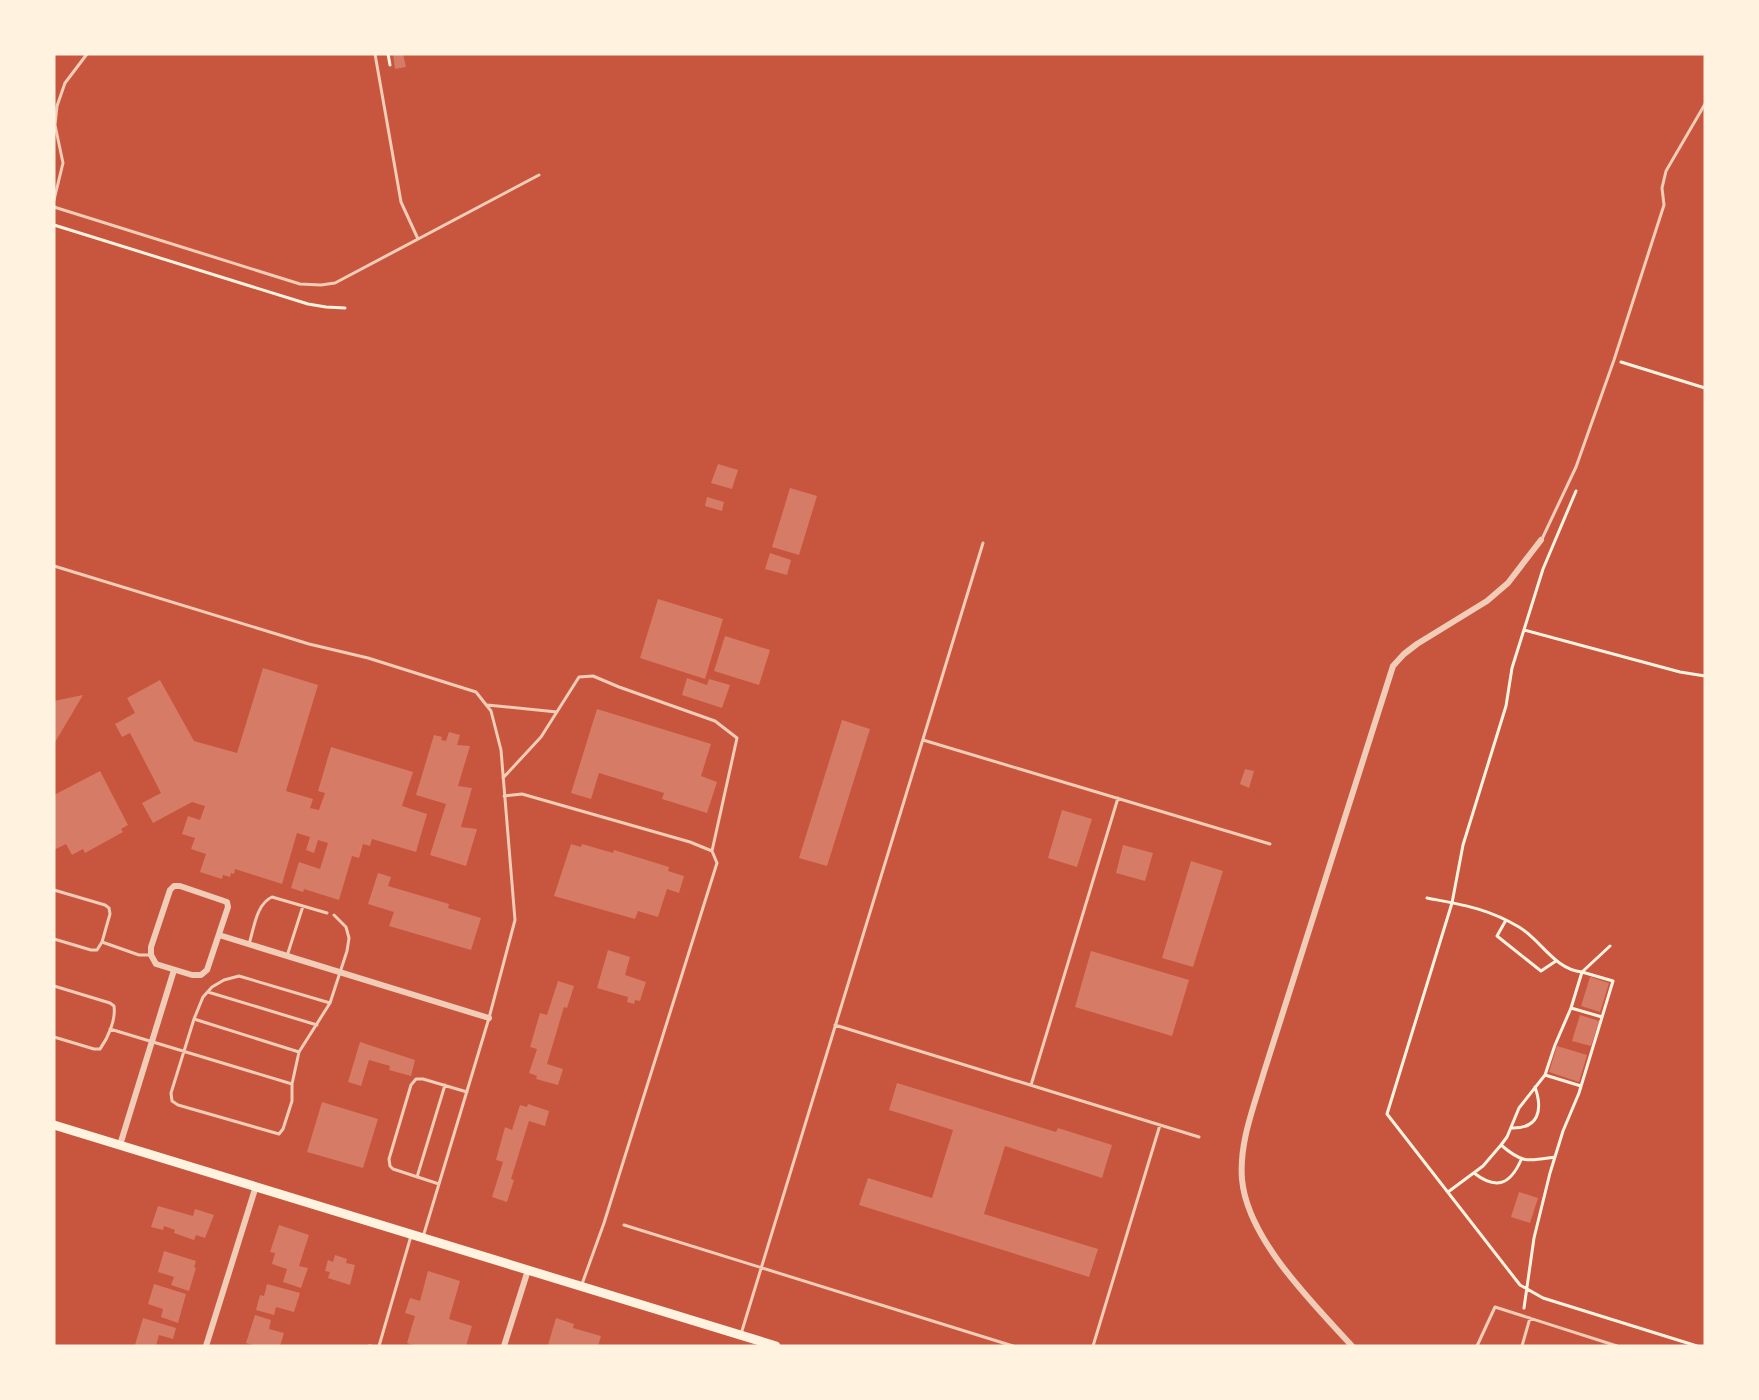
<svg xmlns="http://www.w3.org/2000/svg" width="1759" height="1400" viewBox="0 0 1759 1400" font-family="'Work Sans',sans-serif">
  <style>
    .building { fill: #d67c66 }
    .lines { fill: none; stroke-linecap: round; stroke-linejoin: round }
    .path { stroke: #fff3e0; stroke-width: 3 }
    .service { stroke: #f1ccb7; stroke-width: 3 }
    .minor { stroke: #f1ccb7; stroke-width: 6 }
    .secondary { stroke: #fff3e0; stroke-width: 9 }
  </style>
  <rect width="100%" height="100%" fill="#c8553d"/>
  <!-- building -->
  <path class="building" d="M393 54H403L406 67 395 69Z
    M718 464 738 470 732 489 711 483Z
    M790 488 817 496 799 555 772 547Z
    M707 497 724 502 722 511 705 506Z
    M770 553 791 560 787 575 765 569Z
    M658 599 723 619 705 679 640 658Z
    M725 636 770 650 759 685 714 671Z
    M263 668 318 685 286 791 313 799 310 808 319 810 325 793 318 791 331 747 413 772 402 806 427 814 416 852 372 839 370 846 363 844 359 858 352 856 339 900 304 889 303 892 291 888 299 862 320 869 328 843 318 840 314 853 306 850 310 837 297 833 282 884 235 869 234 874 231 873 230 877 223 875 222 879 200 872 206 854 191 849 195 838 182 834 188 816 200 820 205 806 192 802 153 823 142 803 161 793 130 733 122 737 115 724 135 713 127 698 160 680 194 741 237 753Z
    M687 678 707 685 709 679 730 685 722 708 682 695Z
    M83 695 54 744V701Z
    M597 709 711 744 701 776 717 782 707 813 662 799 664 793 599 773 591 799 571 793Z
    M842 720 870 729 827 866 799 858Z
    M449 732 460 735 457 745 470 746 458 786 472 788 461 827 477 829 466 866 430 855 446 804 416 795 434 735 442 737 441 740 446 741Z
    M1245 769 1254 771 1249 788 1240 784Z
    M100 771 128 825 121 829 123 832 85 853 83 849 72 855 66 844 54 850V795Z
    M1062 810 1092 819 1077 867 1048 858Z
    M571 844 581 847 582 844 613 853 614 850 669 867 668 871 684 876 679 893 667 889 658 917 638 911 635 919 554 896Z
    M1123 845 1153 853 1145 881 1116 873Z
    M1191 861 1223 871 1193 967 1162 958Z
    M378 873 391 877 388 886 449 904 448 908 481 918 471 950 389 926 394 912 368 904Z
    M608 950 630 957 625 975 646 982 640 1001 635 1000 634 1004 627 1002 628 997 597 988Z
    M1091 951 1189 980 1172 1036 1075 1007Z
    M1590 977 1609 983 1600 1012 1581 1006Z
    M558 981 574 986 567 1008 564 1007 547 1064 563 1069 558 1085 536 1079 537 1076 529 1073 537 1049 530 1047 540 1013 547 1015Z
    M1580 1015 1599 1021 1591 1046 1572 1041Z
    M360 1042 415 1060 411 1076 389 1070 390 1066 369 1060 361 1086 348 1082Z
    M1557 1046 1587 1055 1579 1082 1549 1072Z
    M897 1083 1056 1132 1058 1128 1112 1145 1102 1178 1005 1146 984 1214 1098 1249 1089 1277 859 1205 868 1178 932 1198 953 1130 889 1110Z
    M322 1102 378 1119 363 1168 307 1152Z
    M528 1104 549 1111 545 1126 529 1121 511 1179 514 1180 507 1202 492 1197 503 1162 496 1160 505 1127 512 1130 520 1105 527 1107Z
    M1519 1192 1538 1198 1530 1223 1511 1217Z
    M158 1206 193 1216 195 1209 214 1215 205 1238 196 1235 194 1240 174 1233 175 1230 164 1226 163 1230 151 1227Z
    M279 1225 309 1235 299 1266 308 1268 301 1288 283 1282 287 1269 272 1264 275 1253 270 1252Z
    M164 1251 196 1261 194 1267 196 1268 189 1291 171 1285 174 1277 158 1272Z
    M335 1255 347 1259 346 1263 355 1265 350 1285 328 1278 330 1272 325 1271 328 1260 333 1262Z
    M428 1271 460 1281 449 1319 472 1326 466 1346H416L407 1343 415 1316 405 1313 410 1298 420 1301Z
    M154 1284 186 1294 178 1323 161 1317 163 1309 148 1304Z
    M267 1284 300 1293 294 1312 276 1307 274 1315 256 1310 260 1295 264 1296Z
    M255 1315 271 1320 269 1329 284 1333 280 1346H256L246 1343Z
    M143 1318 176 1328 173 1339 159 1335 156 1346 135 1345Z
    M556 1318 574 1324 573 1328 601 1336 598 1346 548 1345Z"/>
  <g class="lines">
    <!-- path -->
    <path class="path" d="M388 54 390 65
      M54 225 308 304 326 307 345 308
      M1621 362 1705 388
      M1576 491 1543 569 1512 668 1506 706 1463 845 1452 903 1387 1114 1520 1285 1543 1298 1697 1346
      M1524 630 1680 672 1705 676
      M1427 898C1463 905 1487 908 1519 927 1541 940 1554 969 1582 972L1610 946
      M1506 920 1497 936 1541 971 1556 961
      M1545 1075 1581 1086
      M1511 1128C1539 1129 1543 1110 1535 1087
      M1501 1145 1507 1137 1519 1108 1545 1075 1555 1045 1571 1008
      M1474 1173C1496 1190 1510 1185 1521 1160
      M1448 1192 1483 1166 1501 1145C1523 1164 1528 1161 1555 1157
      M1524 1308 1534 1238 1550 1173 1563 1131 1579 1093 1613 981 1582 972 1571 1008 1602 1017"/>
    <!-- service -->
    <path class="service" d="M375 54 401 202 418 239
      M54 200 63 163 55 125 57 106 65 83 87 54
      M54 207 300 284 321 285 335 283 539 175
      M1542 539 1576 467 1614 360 1664 205 1662 188 1666 171 1705 104
      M54 566 309 644 368 658 476 692 491 711 501 750 515 920 489 1018 423 1237
      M487 705 557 712
      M923 740 1270 844
      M503 778 541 737 579 677 593 676 619 687 715 721 737 738 712 851
      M504 796 522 794 690 842 712 851 717 863 604 1223 582 1284
      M54 890 105 905 109 908 110 914 102 942 139 955H151
      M54 939 91 950H97L102 942
      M249 944C254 929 256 904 272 897L327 913
      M287 956 303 906
      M54 986 110 1003 114 1006C116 1020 108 1038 100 1049H94L54 1037
      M208 992 317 1025
      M194 1019 299 1052 292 1084V1101L283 1129 279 1134 178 1105 172 1101 171 1093Z
      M194 1019 203 997 212 987 224 980 239 976 330 1003
      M835 1025 1199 1137
      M110 1029 292 1084
      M299 1052 330 1003 347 951 349 938 346 927 334 915
      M1031 1085 1118 798
      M417 1177 445 1085
      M439 1184 393 1169 390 1166 389 1159 411 1085 416 1079H423L467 1092
      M624 1225 1013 1346
      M741 1334 983 543
      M369 1346H371
      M379 1346 411 1236
      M1093 1346 1160 1125
      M1477 1346 1495 1307 1617 1346
      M1522 1346 1530 1318"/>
    <!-- minor -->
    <path class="minor" d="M174 886H180L227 902 228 907 207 970 201 975H192L156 964 151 955V947L170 890Z
      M219 935 489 1018
      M120 1145 174 970
      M206 1346 256 1186
      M504 1346 528 1270
      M1352 1346C1313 1303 1247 1239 1242 1179 1239 1143 1254 1106 1264 1072L1393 666 1404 654 1417 644 1487 601 1508 583 1541 540"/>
    <!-- secondary -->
    <path class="secondary" d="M54 1125 776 1346"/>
  </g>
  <!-- border -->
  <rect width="1759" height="1400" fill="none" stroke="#fff3e0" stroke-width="111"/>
</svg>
